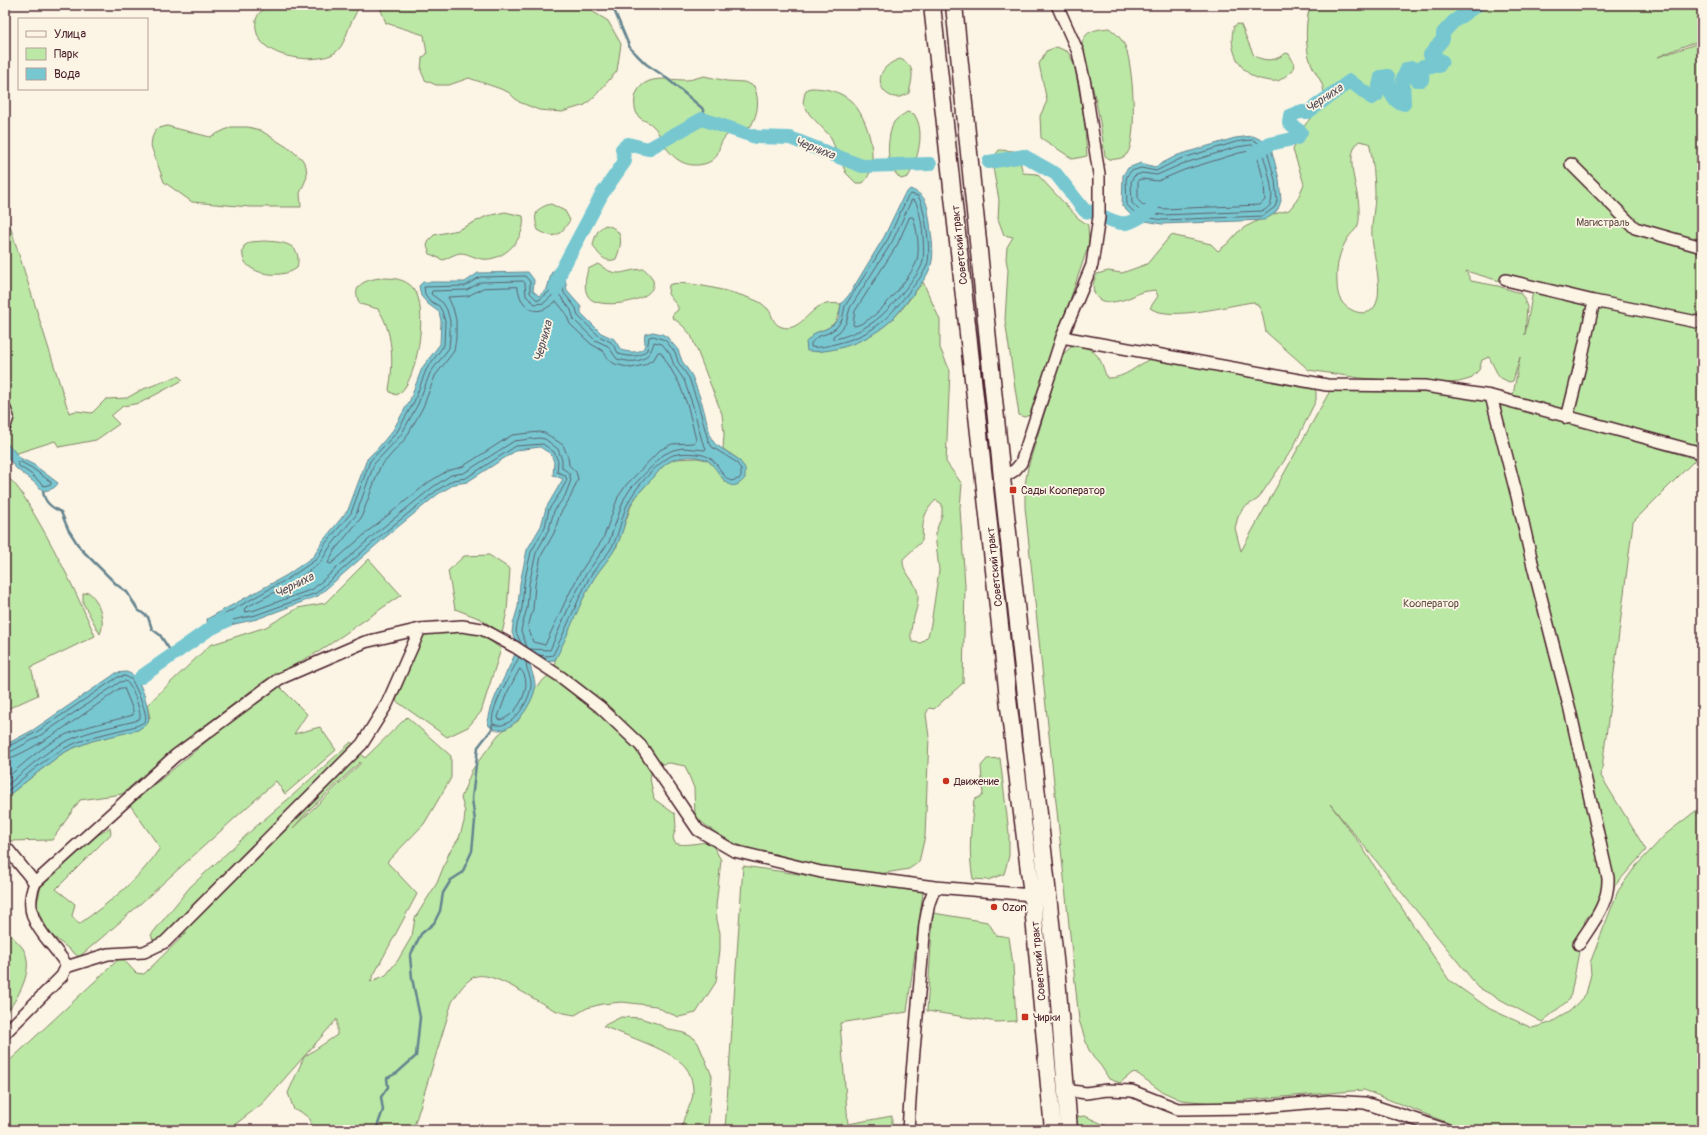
<svg xmlns="http://www.w3.org/2000/svg" width="1707" height="1135" viewBox="0 0 1707 1135" font-family="Pangolin,sans-serif">
  <style>
    .green { fill: #bce8a5; stroke: #838468; fill-rule: evenodd }
    .water { fill: #77c7d1; stroke: #65848f }
    .lines { fill: none; stroke-linecap: round; stroke-linejoin: round }
    .shore { stroke: #5c626d; stroke-width: 1 }
    .stream { stroke: #65848f; stroke-width: 2.5 }
    .river { stroke: #77c7d1; stroke-width: 14 }
    .minor-casing { stroke: #4a1f2b; stroke-width: 14 }
    .highway-casing { stroke: #4a1f2b; stroke-width: 19 }
    .minor { stroke: #fcf5e5; stroke-width: 11 }
    .highway { stroke: #fcf5e5; stroke-width: 16 }
    .poi-dot { fill: #c8321e; stroke: #fcf5e5; stroke-width: 1.5 }
    .labels { text-anchor: middle; stroke-width: 3.5; stroke-linejoin: round; paint-order: stroke }
    .park-label { font-size: 11px; fill: #66514a; stroke: #fcf5e5 }
    .street-label { font-size: 11px; fill: #4a1f2b; stroke: #fcf5e5 }
    .poi-label { font-size: 11px; fill: #4a1f2b; stroke: #fcf5e5; text-anchor: start }
    .water-label { font-size: 12px; font-style: italic; fill: #58515d; stroke: #fcf5e5 }
  </style>
  <rect width="100%" height="100%" fill="#fcf5e5"/>
  <filter id="ink" filterUnits="userSpaceOnUse"><feTurbulence type="fractalNoise" baseFrequency=".025" numOctaves="2"/><feDisplacementMap in="SourceGraphic" scale="8" xChannelSelector="R" yChannelSelector="G"/><feConvolveMatrix kernelMatrix="1 2 1 2 8 2 1 2 1" color-interpolation-filters="sRGB"/></filter>
  <g filter="url(#ink)">
    <!-- green -->
    <path class="green" d="M270 5H359C357 12 353 18 350 25 346 35 343 50 331 55 310 64 259 57 256 29 254 16 260 11 270 5Z
      M379 5H582L608 21 621 44 617 71 595 96 585 105 562 112 539 110 519 102 508 92 498 88 469 78 449 85H436L425 80 421 71 422 58 427 54 424 35 386 23Z
      M1311 5H1702V40L1681 47 1658 57 1702 42V448L1513 395 1520 357 1513 381 1509 382 1499 377 1489 357 1482 360 1479 370 1470 379 1459 382 1439 384 1360 378 1309 370 1266 332 1262 313 1258 305 1253 302C1229 305 1170 322 1150 308L1158 296 1155 290C1151 291 1146 291 1142 292 1138 293 1134 296 1131 297 1120 302 1098 307 1094 292 1092 285 1094 280 1097 274L1108 271 1122 273 1147 264 1171 235 1211 244 1218 251 1227 244 1237 233 1245 227 1267 216 1289 210 1297 200 1304 184 1293 150C1297 141 1300 133 1305 125 1311 116 1323 108 1324 97 1325 81 1314 74 1310 60 1305 48 1305 16 1311 5ZM1359 141 1369 143 1370 146C1373 162 1375 178 1375 194 1375 208 1371 223 1372 237 1373 255 1384 290 1375 306 1368 319 1348 311 1342 302 1338 297 1337 289 1337 282 1336 267 1339 251 1348 238 1350 234 1355 231 1357 227 1360 222 1359 214 1359 209 1359 189 1343 157 1359 141ZM1466 271 1533 291 1525 335 1527 307 1524 298 1520 293 1498 286 1471 281Z
      M1238 24 1241 25 1254 56C1267 62 1275 61 1286 53L1289 54 1294 63 1293 70C1289 73 1285 77 1280 80 1276 82 1270 81 1265 80 1240 77 1227 48 1234 26Z
      M1109 28C1116 33 1121 38 1125 46 1133 63 1138 139 1127 154 1124 157 1120 159 1116 159 1111 160 1109 159 1105 156 1101 125 1096 95 1086 65 1083 56 1079 47 1084 38 1088 30 1100 29 1109 28Z
      M1057 47 1068 52 1074 63 1084 117 1087 156 1073 159 1041 138 1040 116 1047 101 1039 64 1046 51Z
      M900 59C917 66 912 78 909 93 885 110 863 71 900 59Z
      M704 76 727 81 744 82 754 86C760 101 758 113 751 126 744 129 730 131 725 137 716 147 722 159 704 164 683 169 670 156 661 139 659 135 657 129 653 126 650 122 644 121 640 118 634 113 633 99 637 92 646 74 669 80 686 80 692 80 699 77 704 76Z
      M811 88C825 88 840 91 851 101 868 116 882 166 863 183H856L846 173 830 136 810 115 803 103 805 92 807 89Z
      M907 112 914 114C926 131 918 160 908 177L901 179C887 167 887 151 890 134 891 131 892 125 894 122 897 118 903 115 907 112Z
      M167 126 210 137 231 127H248L260 130 290 149 302 159 306 166 307 177 300 193 301 207H250L192 202 164 182 151 146 152 138 156 129Z
      M999 150 1014 151 1018 154 1023 173 1037 174 1078 218 1088 225 1089 244 1032 411 1030 415 1024 417 1019 415 1005 320 1008 270 1006 259 1007 247 1013 237 1004 235 998 219 999 200 993 168 996 154Z
      M551 204 565 211 570 220C560 236 555 240 538 230 533 215 535 208 551 204Z
      M5 210 69 413 76 411 92 413 106 399 127 398 141 390 178 376 183 380 140 403 123 406 111 416 119 424 96 440 59 447 55 441 5 457Z
      M505 212 523 216C527 238 503 262 482 259 475 258 467 253 461 253 456 253 448 258 443 260L430 254 427 246 429 240 434 235 458 230 487 216Z
      M606 225C625 230 622 244 616 259 605 264 598 254 593 245 595 237 597 228 606 225Z
      M264 241C283 242 303 243 297 268 281 281 234 274 244 246L250 242Z
      M598 264C620 280 620 270 644 269 681 299 597 314 588 296 583 288 586 277 588 269Z
      M380 278C393 278 405 278 414 289 428 308 418 369 405 387 403 391 399 393 396 395L390 392 389 389C394 364 393 330 378 309L360 304C350 286 364 280 380 278Z
      M923 282 940 320V348L950 371 946 462 962 484 960 508 965 585 963 683 934 709 929 708 926 714 929 737 925 836 919 862 909 869 873 875 809 866 750 850 721 837 695 817 694 788 685 766 670 763 653 765 650 778 654 799 675 814 676 827 673 838 675 843C684 847 699 842 711 842L721 860 716 906 717 920 720 933V950L716 982 696 1013 679 1017 666 1012 656 1006 622 1002 602 1004 587 1008 575 1015C569 1014 563 1013 557 1011 539 1004 491 968 474 977 463 983 458 993 452 1002L413 1130H311L310 1119 301 1112 294 1110 288 1093 304 1057 337 1035V1019L263 1103 228 1130H5V1065L121 957 136 973 144 974 187 932 158 951 151 935 190 887 253 829 293 795 351 742 365 758 407 717 451 756V778L424 824 387 862 417 894 370 982 386 975 398 960 412 936 415 918 437 883 449 853 459 838 464 822 465 812 461 798 472 770 498 735 505 729 518 721 531 700 535 688 555 669V660L580 604 594 578 617 546 632 503 639 493 659 470 667 463 675 459 697 458 707 460 715 467 725 482 738 459 723 449 724 434 722 414 691 335 683 326 672 317 673 314 678 310V307L668 294 669 285C682 278 748 295 761 303 763 305 766 307 768 309 773 315 772 324 782 327 797 332 807 314 818 307 825 303 833 303 841 304 838 323 833 327 815 333L816 352C841 348 867 341 887 324 901 313 912 295 923 282ZM936 500 942 504V515L935 534 939 570 931 624 928 636 921 643 912 642C907 627 919 611 918 596 918 586 910 579 906 571 903 567 903 563 903 559L922 541C923 523 922 513 936 500ZM360 762 361 763 293 828 309 810Z
      M1082 346C1100 352 1101 362 1107 378 1125 379 1137 365 1152 358L1314 387 1316 392V400L1293 448 1258 499 1243 508 1238 517 1235 528 1241 551 1331 389 1414 388 1504 403 1696 459 1633 522 1601 776 1646 850 1585 920 1570 999 1542 1022 1479 988 1330 804 1360 844 1449 980 1490 1009 1532 1028 1550 1023 1570 1011 1586 994 1591 974 1590 963 1618 891 1635 867 1666 834 1702 806V1130H1466L1364 1090 1212 1103 1181 1100 1161 1091 1138 1074 1132 1073 1120 1083 1109 1079 1101 1066 1093 1057 1088 1048 1079 1020 1025 507V485L1028 467 1062 355 1071 347Z
      M5 475C20 486 27 503 37 519 59 557 78 596 95 636L31 667 38 695 5 710Z
      M489 555 510 569 507 611 502 634 481 619 455 609 448 571 464 556Z
      M369 559 401 595 320 651 264 681 170 752 122 794 80 800 52 840 9 841 5 831V798L60 755 71 749 150 718 147 705 210 645 266 627 298 608 325 603Z
      M88 592C99 599 106 622 100 634L83 603V594Z
      M440 628 483 635 501 649 481 712 468 727 447 737 396 701 421 637Z
      M279 686 307 714 294 734 320 727 336 750 285 794 276 781 120 922 79 957 50 934 36 907 41 886 92 838 110 828 111 834 56 889 75 904 72 916 79 924C110 902 139 880 160 848L130 805 237 716Z
      M1000 758 1009 833V856L1004 874 988 880 973 879C968 853 971 827 974 800L983 795 981 766 987 759Z
      M743 866 923 892 907 1012 840 1023 848 1124 892 1116V1130H725Z
      M933 913 988 922 996 935 1009 937 1013 965 1016 1021 997 1022 927 1011Z
      M5 929C10 935 17 941 22 947 37 968 17 999 5 1015Z
      M621 1017 640 1018 656 1023 670 1030 684 1033 694 1038 698 1043 712 1076 708 1130H682C681 1117 693 1105 693 1092 693 1084 691 1075 687 1069 676 1051 623 1035 603 1026Z
      M1085 1116 1109 1127 1111 1130H1077L1076 1117Z"/>
    <!-- water -->
    <path class="water" d="M1253 136 1270 144 1279 179 1281 201 1278 209 1274 214 1264 220 1162 224 1135 219 1122 206 1123 175 1128 168 1141 163 1155 167 1178 155 1235 138Z
      M910 189C928 196 927 205 930 223 931 235 935 253 931 265 928 276 920 285 913 294 905 304 897 316 887 324 867 341 834 354 807 351L806 342 815 333 826 329 834 324 839 318 841 304 849 295 884 237 904 195Z
      M552 271H561L565 277 567 291 581 307V313L601 333 614 339 621 350C627 352 644 355 645 344 645 340 644 338 645 334L653 332 662 334 667 337 678 350 682 361 692 376 702 403 711 438 715 444 738 459 742 464 745 468V478C727 500 720 468 707 460 697 455 678 456 669 462 663 465 658 472 654 477 646 485 638 493 632 502 625 516 624 532 617 545 611 558 600 568 593 580 578 606 569 634 555 660L530 662C530 671 536 678 535 689 532 704 515 731 498 730 495 730 491 727 489 726L488 722C492 695 509 672 518 646L512 633 513 624 518 607 520 583 527 550 541 526 546 508 563 479 553 475 554 462 551 454 540 447 517 450 467 482 455 484 438 494 382 540 318 596 257 619 208 630 207 619 287 575 314 556 322 542 348 510 367 459 378 448 393 430 410 400 422 368 440 344 441 321 439 312 428 304 421 296 419 286 423 282H465L478 273 528 272 534 280 533 291 539 296 547 289Z
      M5 444 10 446 20 458 34 465 58 483C55 489 49 490 43 491 35 482 27 477 18 470 13 466 11 460 5 456Z
      M126 672C129 673 132 674 134 676 142 683 151 713 148 723L138 730 92 741 71 749 60 755 5 798V745L33 730 112 676 116 673Z"/>
    <g class="lines">
      <!-- shore -->
      <path class="shore" d="M1253 140 1266 147 1275 180 1277 201 1275 207 1263 216 1163 220 1138 216 1127 205 1126 181 1127 176 1131 171 1141 168 1156 171 1180 159 1236 142Z
        M1252 145 1262 151C1265 162 1276 194 1270 205 1268 208 1265 210 1262 211L1163 215 1140 211 1132 203 1131 182 1134 176 1142 173 1157 175 1182 164 1237 147Z
        M1251 151 1257 155 1264 182 1265 200 1260 205 1163 209 1143 205 1138 200V180L1142 179 1158 181 1184 170 1239 153Z
        M911 194 918 196 921 202C925 215 932 253 927 265 923 276 915 284 908 293 886 321 872 335 835 344 828 346 819 348 811 347V343L817 337 828 333 836 328 842 320 845 306 888 239 907 198Z
        M912 200 915 201C922 212 925 248 923 261 921 271 912 280 907 287 889 309 877 324 851 334 845 336 839 339 833 339V336L840 331 846 323 850 308 892 242Z
        M910 217H913C917 229 920 248 917 260 915 271 887 304 878 312 871 318 862 325 854 326L853 324 855 311 897 245Z
        M517 287C519 291 519 295 521 299 531 315 542 313 555 302H557L565 312 570 324 591 344 603 351 609 360 615 364 631 368 644 365 654 359 658 352H661L679 383 688 407 696 440 694 443 672 444 660 450 627 484 618 497 603 539 581 571 567 598 545 645 533 642 528 627 533 609 535 585 541 556 554 533 560 514 570 498 578 479 576 472 569 465 568 457 563 445 545 433 539 432 512 435 462 467 447 471 429 482 372 528 331 564 328 563 334 551 361 518 380 467 406 438 423 407 435 376 454 351 456 338V320L453 308 448 297 468 296 483 288Z
        M21 462 32 468 51 482V484L44 486 31 474 19 466 18 463Z
        M521 643 516 632 517 625 522 608 524 583 531 552 545 527 549 509 560 493 567 480 565 475 557 472 558 461 554 452 543 444 516 446 466 478 453 480 436 491 379 537 316 593 256 615 214 624 211 622 289 578 317 559 325 544 351 513 370 461 397 432 414 402 426 370 444 345 445 321 442 311 439 306 430 301 425 294 424 287 465 286 480 277 525 276 530 282V293L536 299 539 300 550 291 555 276 558 275 561 278 564 293 576 308 578 316 599 336 611 342 619 354C629 357 639 358 647 350L649 337 653 336 665 340 675 352 678 362 689 378 698 404 708 440 712 447 736 462 741 469V476L739 479 731 481C717 474 720 456 697 454 690 453 680 453 673 455 659 461 636 487 629 501 622 514 620 530 614 543 608 556 596 566 589 578 576 603 566 630 553 655L548 656 539 655
        M527 647 521 631 522 626 527 608 529 584 536 553 549 529 554 511 565 496 571 480 569 473 562 468V460L558 449 545 439 539 438 514 441 464 473 451 475 433 487 376 533 313 589 255 610 246 612 244 610 245 608 292 583 320 563 330 547 356 515 374 464 401 435 418 404 430 373 449 348 450 336V321L447 310 443 303 431 294 432 291 467 290 481 282 523 281 525 283 526 296 535 304 544 303 555 293H558L571 310 574 320 595 340 608 346 617 359C636 364 649 362 654 342L662 344 670 354 674 365 684 380 693 406 702 441 706 448 705 450 683 448 673 450 663 455 631 488 624 499 609 542 586 574 572 600 550 650 530 649
        M519 657C513 671 488 711 493 724 511 732 530 701 531 686 532 677 526 671 526 662
        M520 669C536 683 517 718 499 720L498 717 506 695Z
        M5 748 35 733 118 677 125 676 131 679C135 685 149 715 145 721 143 723 139 725 136 726 114 732 90 736 69 746 46 757 25 777 5 793
        M5 753 10 752 38 737 120 682 125 681C132 684 141 711 140 718L135 721C108 728 80 732 56 747 38 758 22 773 5 787
        M5 759C25 758 100 703 120 688H124L133 710V715C110 722 87 725 65 735 43 745 24 764 5 779"/>
      <!-- stream -->
      <path class="stream" d="M612 5 630 48 646 64 664 76 702 108 709 122
        M43 491C44 502 51 507 61 512L68 529 80 548 117 585 127 592 138 610 148 617 152 629 160 635 173 655
        M376 1130 383 1110 381 1097 388 1087 387 1078 397 1073 416 1056 420 1017 412 978 410 956 421 934 434 923 440 911 443 893 451 880 462 873 472 851 475 821 472 799 478 747 492 729V725"/>
      <!-- river -->
      <path class="river" d="M1254 153 1270 144 1297 138 1301 132 1289 123 1290 116 1299 112H1308L1350 81 1372 98 1377 95 1381 77 1388 76C1390 89 1389 101 1404 104L1403 78 1407 69 1413 68 1417 80H1422L1423 66H1439L1442 61 1430 55 1443 39V33L1453 22 1477 5
        M989 162 1024 156 1056 174 1085 211 1091 212
        M1104 217C1128 229 1130 222 1152 210
        M556 289 561 271 602 194 625 161 622 149 628 144 648 149 702 119 756 137 790 138 862 166 930 164
        M141 677 208 630 226 621"/>
      <!-- minor casing -->
      <g class="minor-casing">
        <path id="minor" d="M1571 164 1635 228 1702 247
          M1506 280 1594 301
          M1062 337 1327 385 1425 386 1491 396 1702 453
          M1491 396 1517 496 1532 562 1570 710 1608 878C1609 904 1593 922 1579 944
          M5 409 8 417 5 426
          M1567 418 1579 370 1594 301 1702 323
          M1002 478 1015 470 1021 463 1062 337 1092 265 1099 217V174L1085 84 1078 52 1057 5
          M5 846 35 883
          M66 967 108 954 144 952 165 942 362 744 387 704 420 629
          M5 1033 62 976 66 967 65 963C47 935 20 920 35 883L175 756 279 679 365 642 420 629 462 626 482 629 515 647 561 677 600 707 641 746 698 830 734 851 821 872 935 887 1032 895
          M1065 1090 1086 1093 1107 1090 1132 1091 1178 1109 1252 1108 1329 1101 1365 1103 1447 1130
          M908 1130 911 1085 925 924 929 903 935 887"/>
      </g>
      <!-- highway casing -->
      <g class="highway-casing">
        <path id="highway" d="M932 5 1009 707 1032 895 1053 1130
          M954 5 1002 478 1057 977 1069 1130"/>
      </g>
      <!-- minor -->
      <use href="#minor" class="minor"/>
      <!-- highway -->
      <use href="#highway" class="highway"/>
    </g>
  </g>
  <!-- markers -->
  <g class="poi-dot">
    <rect x="1009" y="486" width="8" height="8" rx="2"/>
    <circle cx="946" cy="781" r="4"/>
    <circle cx="994" cy="907" r="4"/>
    <rect x="1021" y="1013" width="8" height="8" rx="2"/>
  </g>
  <g class="labels">
    <!-- park labels -->
    <g class="park-label">
      <text x="1603" y="226">Магистраль</text>
      <text x="1431" y="607">Кооператор</text>
    </g>
    <!-- street labels -->
    <g class="street-label">
      <text transform="translate(959 245) rotate(-96)" y="4">Советский тракт</text>
      <text transform="translate(994 567) rotate(-96)" y="4">Советский тракт</text>
      <text transform="translate(1038 961) rotate(-95)" y="4">Советский тракт</text>
    </g>
    <!-- poi labels -->
    <g class="poi-label">
      <text x="1021" y="494">Сады Кооператор</text>
      <text x="954" y="785">Движение</text>
      <text x="1002" y="911">Ozon</text>
      <text x="1033" y="1021">Чирки</text>
    </g>
    <!-- water labels -->
    <g class="water-label">
      <text transform="translate(1324 98) rotate(-34)" y="4">Черниха</text>
      <text transform="translate(815 148) rotate(21)" y="4">Черниха</text>
      <text transform="translate(543 341) rotate(-75)" y="4">Черниха</text>
      <text transform="translate(294 585) rotate(-27)" y="4">Черниха</text>
    </g>
  </g>
  <!-- margin -->
  <rect width="1707" height="1135" fill="none" stroke="#fcf5e5" stroke-width="20"/>
  <rect x="10" y="10" width="1687" height="1115" fill="none" stroke="#4a1f2b" stroke-width="1.5" filter="url(#ink)"/>
  <!-- legend -->
  <rect x="18" y="18" width="130" height="72" fill="#fcf5e5" stroke="#b59f9b"/>
  <rect x="26" y="31" width="20" height="6" fill="#fcf5e5" stroke="#b59f9b"/>
  <text x="54" y="38" font-size="12" fill="#4a1f2b">Улица</text>
  <rect x="26" y="48" width="20" height="12" fill="#bce8a5" stroke="#b59f9b"/>
  <text x="54" y="58" font-size="12" fill="#4a1f2b">Парк</text>
  <rect x="26" y="68" width="20" height="12" fill="#77c7d1" stroke="#b59f9b"/>
  <text x="54" y="78" font-size="12" fill="#4a1f2b">Вода</text>
</svg>
